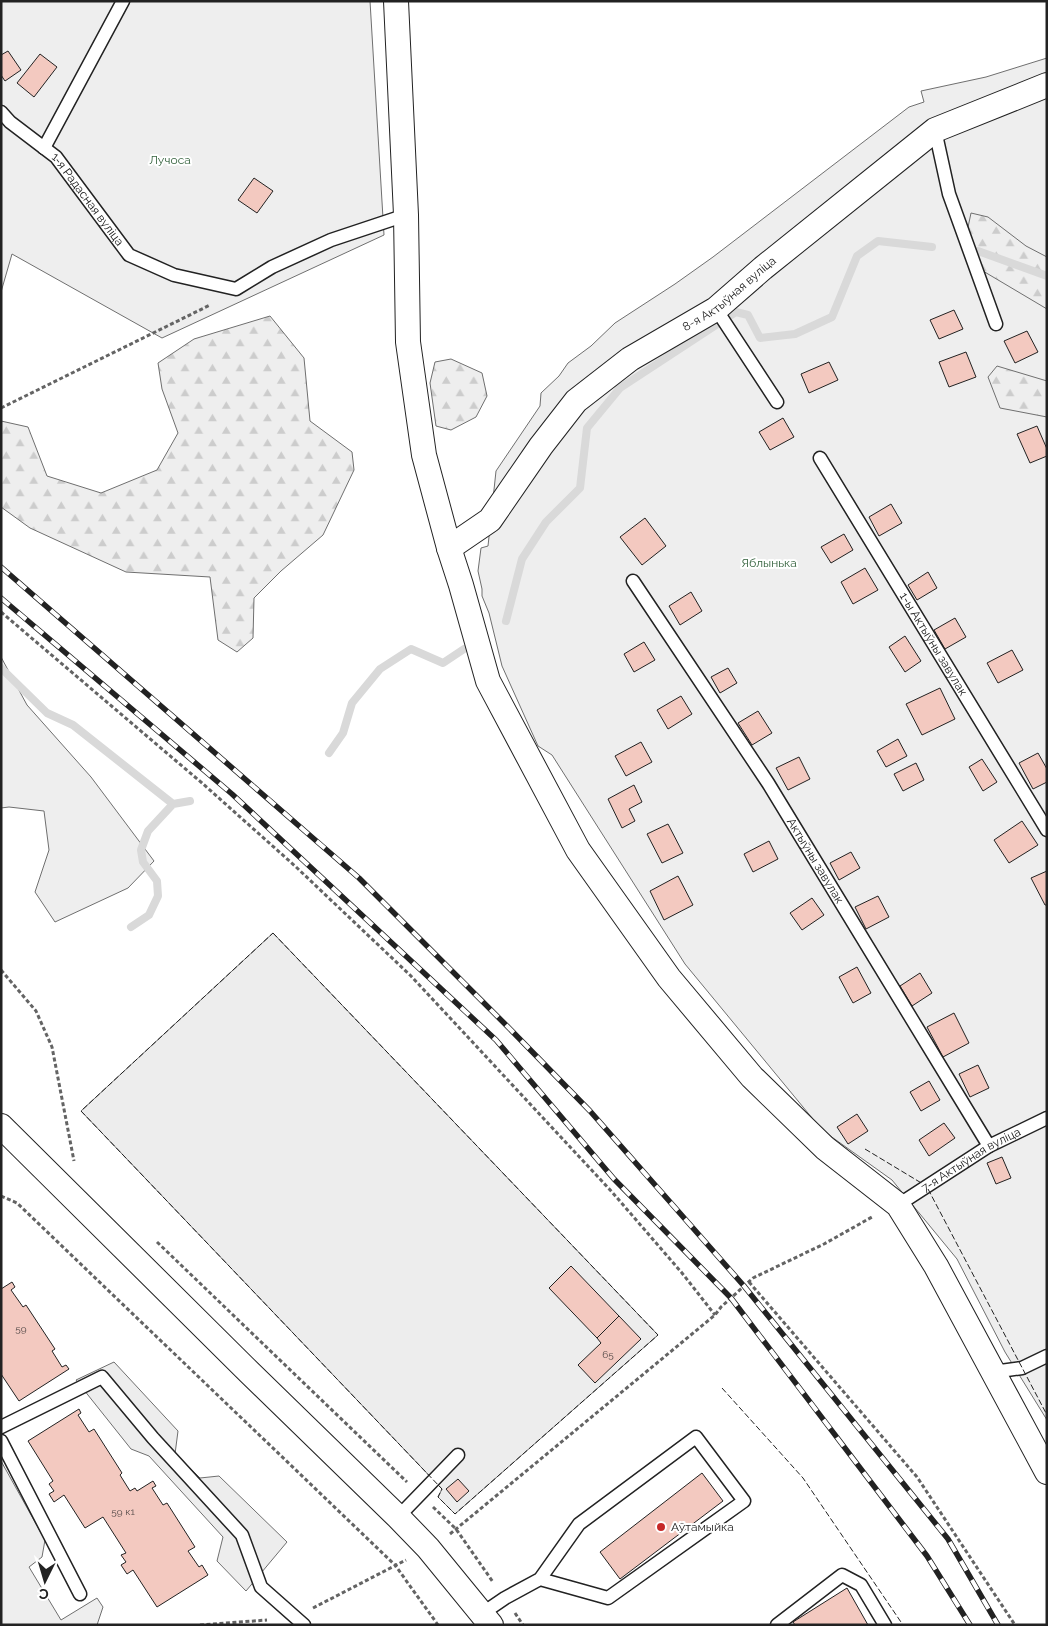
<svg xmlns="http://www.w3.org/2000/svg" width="1048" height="1626" viewBox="0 0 1048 1626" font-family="Raleway,sans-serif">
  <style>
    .green { fill: #eee; stroke: #6f6f6f }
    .forest { fill: url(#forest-firs); stroke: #6f6f6f }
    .parking { fill: #ededed; stroke: #6f6f6f }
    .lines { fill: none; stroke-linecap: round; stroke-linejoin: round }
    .stream { stroke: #d9d9d9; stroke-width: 8 }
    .building { fill: #f3c9c0; stroke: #222 }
    .lane-casing { stroke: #222; stroke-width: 15 }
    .street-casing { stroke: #222; stroke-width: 26 }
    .path { stroke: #646464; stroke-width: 3; stroke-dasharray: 4 2.5; stroke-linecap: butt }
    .lane { stroke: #fff; stroke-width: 12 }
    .street { stroke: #fff; stroke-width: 24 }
    .rail-casing { stroke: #222; stroke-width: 5.5 }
    .rail { stroke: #fff; stroke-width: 4; stroke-dasharray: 11; stroke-linecap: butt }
    .fence { stroke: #222; stroke-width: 1; stroke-dasharray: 6 2.5; stroke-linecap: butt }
    .poi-dot { fill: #c62828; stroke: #fff; stroke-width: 2 }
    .labels { text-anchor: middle; stroke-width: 4; stroke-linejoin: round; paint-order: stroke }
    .number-label { font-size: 10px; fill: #564c4a }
    .park-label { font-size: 12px; fill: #2f5e38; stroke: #fff }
    .street-label { font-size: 12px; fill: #222; stroke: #fff }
    .poi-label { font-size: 12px; fill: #222; stroke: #fff; text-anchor: start }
  </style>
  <defs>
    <pattern id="forest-firs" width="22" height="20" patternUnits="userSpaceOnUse" patternTransform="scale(1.25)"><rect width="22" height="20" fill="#eee"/><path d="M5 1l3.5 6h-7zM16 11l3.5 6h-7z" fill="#ccc"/></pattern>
  </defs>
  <rect width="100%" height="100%" fill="#fff"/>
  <!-- green -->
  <path class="green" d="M1 1H370L384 235 162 338 12 254 1 292Z
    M1047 58V1420L1005 1352 957 1259 892 1180 822 1130 685 964 552 755 538 746 502 666 489 613 482 596V589L478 571 481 548 488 546 496 471 540 406 541 393 559 376 568 363 591 346 615 323 675 284 713 257 909 107 924 102 921 91 986 77Z
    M1 657 27 705 91 777 154 861 128 888 55 922 35 892 49 850 44 811 9 807 1 808Z
    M1 1461 45 1540 42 1557 29 1567 61 1620 97 1598 103 1607 97 1625H1Z"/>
  <!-- forest -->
  <path class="forest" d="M971 213 988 217 1026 246 1047 257V309L983 271 967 232Z
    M270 316 304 358 310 421 352 452 354 470 323 535 281 571 254 598 253 638 237 652 218 640 210 577 126 572 30 528 1 507V421L28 427 47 476 101 493 157 470 178 433 162 389 158 363 194 339Z
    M451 359 482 373 487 396 476 417 451 430 436 426 430 383 435 362Z
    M997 366 1047 381V417L1000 408 988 377Z"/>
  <!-- parking -->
  <path class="parking" d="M273 933 658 1335 455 1514 438 1497 442 1489 81 1111Z
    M114 1362 178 1431 175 1454 200 1478 219 1476 287 1542 246 1591 217 1561 223 1537 149 1456 131 1449 76 1380Z"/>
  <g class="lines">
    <!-- stream -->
    <path class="stream" d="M978 251 1047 276
      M506 621 522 559 546 522 580 488 587 428 620 388 736 312 748 315 760 338 795 334 832 317 857 256 878 241 932 247
      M1 668 47 713 73 725 173 804
      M329 753 343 733 352 703 380 669 411 649 443 663 464 649
      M131 927 149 915 158 896 157 881 143 862 141 850 148 831 173 804 190 801"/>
  </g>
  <!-- building -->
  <path class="building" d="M8 51 21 70 5 81 1 75V55Z
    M40 54 57 67 34 97 17 83Z
    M254 178 273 191 257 213 238 200Z
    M954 310 963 329 939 339 930 320Z
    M1027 331 1038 352 1015 363 1004 341Z
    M966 352 976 377 949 387 939 362Z
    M829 362 838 380 809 393 801 374Z
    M783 418 794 437 770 450 759 432Z
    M1037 426 1047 449V456L1030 463 1017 434Z
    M891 504 902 523 879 536 869 517Z
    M645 518 666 546 642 565 620 537Z
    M844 534 853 550 831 563 821 547Z
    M865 568 878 590 853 604 841 582Z
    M928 572 937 588 917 600 908 585Z
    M691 592 702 611 680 625 669 606Z
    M955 618 966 637 945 649 934 630Z
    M905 636 921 661 905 672 889 647Z
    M644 642 655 660 634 672 624 654Z
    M1012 650 1023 670 998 683 987 663Z
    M728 668 737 683 720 693 711 677Z
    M940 688 955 719 922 735 906 704Z
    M681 696 692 714 668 729 657 710Z
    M758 711 772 733 752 745 738 723Z
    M898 739 907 756 886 767 877 751Z
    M641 742 652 762 626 776 615 756Z
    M1038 753 1047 769V782L1033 789 1019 763Z
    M799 757 810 779 788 790 776 768Z
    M982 759 997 782 983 791 969 767Z
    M916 763 924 780 903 791 894 774Z
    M634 785 642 802 629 809 635 821 622 828 608 799Z
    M1022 821 1038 845 1009 863 994 840Z
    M668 824 683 853 662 863 647 834Z
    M769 841 778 859 753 872 744 854Z
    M851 852 860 868 839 880 830 863Z
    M1047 871V905H1045L1031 878Z
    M678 876 693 905 664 920 650 891Z
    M878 896 889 917 866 929 855 907Z
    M812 898 824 915 802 930 790 913Z
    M857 967 871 993 853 1003 839 977Z
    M920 973 932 993 912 1006 900 986Z
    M954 1013 969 1043 943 1057 927 1027Z
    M978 1065 989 1088 970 1097 959 1074Z
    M929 1081 940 1100 921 1111 910 1092Z
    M857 1114 868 1131 848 1144 837 1127Z
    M944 1123 955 1138 929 1156 919 1140Z
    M1002 1157 1011 1178 996 1184 987 1163Z
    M571 1266 619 1316 597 1338 549 1288Z
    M12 1282 15 1287 11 1290 23 1307 26 1305 55 1349 52 1351 62 1367 66 1365 69 1369 19 1401 1 1374V1289Z
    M619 1316 641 1339 595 1383 578 1365 601 1343 597 1338Z
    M79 1409 81 1413 78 1415 89 1432 94 1429 122 1473 120 1475 130 1491 135 1488 137 1491 153 1481 156 1486 152 1488 163 1505 167 1503 195 1547 188 1551 199 1567 202 1565 208 1575 157 1607 133 1570 127 1574 121 1565 126 1562 121 1555 126 1553 103 1517 85 1528 64 1495 54 1502 49 1494 54 1491 49 1484 53 1481 28 1441Z
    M702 1473 723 1501 620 1579 600 1552Z
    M458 1479 469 1491 457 1502 446 1489Z
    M847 1588 868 1625H795L793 1622Z"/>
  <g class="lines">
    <!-- lane casing -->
    <g class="lane-casing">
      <g id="lane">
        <path id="s1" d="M1 112 10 122 56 157 129 255 174 275 236 289 272 267 331 240 406 215"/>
        <path d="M935 130 949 194 996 324"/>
        <path d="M44 148 123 1"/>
        <path d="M716 309 777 402"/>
        <path id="s2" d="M820 458 1047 830"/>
        <path id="s3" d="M633 581 768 783 989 1146"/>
        <path id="s4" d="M898 1205 989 1146 1047 1118"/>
        <path d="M993 1372 1022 1368 1047 1356"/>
        <path d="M1 1427 102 1377 153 1438 242 1535 261 1587 304 1625"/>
        <path d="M1 1441 80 1594"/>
        <path d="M398 1517 458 1455"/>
        <path d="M483 1613 505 1598 540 1579 579 1524 696 1437 744 1501 608 1598 540 1579"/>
        <path d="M777 1625 842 1575 861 1585 885 1625"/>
      </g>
    </g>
    <!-- street casing -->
    <g class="street-casing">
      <g id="street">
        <path d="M396 1 406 215 408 342 424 455 449 548 461 585 488 681 578 850 669 978 752 1077 825 1148 898 1205 936 1266 1047 1472"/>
        <path id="s5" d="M449 548 490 520 541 446 576 401 630 359 716 309 763 268 935 130 1047 85"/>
        <path d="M1 1126 249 1372 398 1517 428 1548 491 1625"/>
      </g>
    </g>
    <!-- path -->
    <path class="path" d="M1 408 210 305
      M1 612 202 783 295 866 411 976 612 1192 682 1273 715 1315
      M1 970 36 1011 52 1047 74 1161
      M1 1196 17 1203 395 1565 438 1625
      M157 1242 407 1482
      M749 1282 917 1477 1015 1625
      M433 1507 456 1529 493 1582
      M450 1534 715 1315 721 1307 753 1278 824 1244 872 1217
      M313 1608 406 1560
      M515 1613 523 1625
      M200 1625 267 1620"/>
    <!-- lane -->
    <use href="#lane" class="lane"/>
    <!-- street -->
    <use href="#street" class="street"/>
    <!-- rail casing -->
    <g class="rail-casing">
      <path id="rail" d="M1 567 359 878 508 1027 590 1111 744 1286 948 1539 998 1625
        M1 598 232 794 496 1040 614 1179 731 1298 927 1556 970 1625"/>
    </g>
    <!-- rail -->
    <use href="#rail" class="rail"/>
    <!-- fence -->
    <path class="fence" d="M273 933 658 1335 455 1514 438 1497 442 1489 81 1111Z
      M865 1149 923 1184
      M928 1189 1047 1415
      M722 1388 803 1478 903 1625"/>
  </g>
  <!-- markers -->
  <circle class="poi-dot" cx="661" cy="1527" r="5"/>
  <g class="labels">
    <!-- number labels -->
    <g class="number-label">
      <text x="21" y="1332">59</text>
      <text x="608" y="1358">65</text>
      <text x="123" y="1515">59 к1</text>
    </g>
    <!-- park labels -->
    <g class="park-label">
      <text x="170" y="164">Лучоса</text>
      <text x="769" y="567">Яблынька</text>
    </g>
    <!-- street labels -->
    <g class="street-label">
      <text dy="4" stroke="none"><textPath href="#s1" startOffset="124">1-я Радасная вуліца</textPath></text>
      <text dy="4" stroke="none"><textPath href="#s5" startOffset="384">8-я Актыўная вуліца</textPath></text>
      <text dy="4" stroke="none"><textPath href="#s2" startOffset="218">1-ы Актыўны завулак</textPath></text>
      <text dy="4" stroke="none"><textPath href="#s3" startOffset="334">Актыўны завулак</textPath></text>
      <text dy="4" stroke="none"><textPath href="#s4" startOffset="86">7-я Актыўная вуліца</textPath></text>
    </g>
    <!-- poi labels -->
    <g class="poi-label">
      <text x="671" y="1531">Аўтамыйка</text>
    </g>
  </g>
  <!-- border -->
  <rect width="1048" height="1626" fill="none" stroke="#222222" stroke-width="5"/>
  <!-- north arrow -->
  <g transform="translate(45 1581) rotate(185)" stroke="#ffffff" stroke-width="4" paint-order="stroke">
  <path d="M0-4L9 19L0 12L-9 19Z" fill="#222222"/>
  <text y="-8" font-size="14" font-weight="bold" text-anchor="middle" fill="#222222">С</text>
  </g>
</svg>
